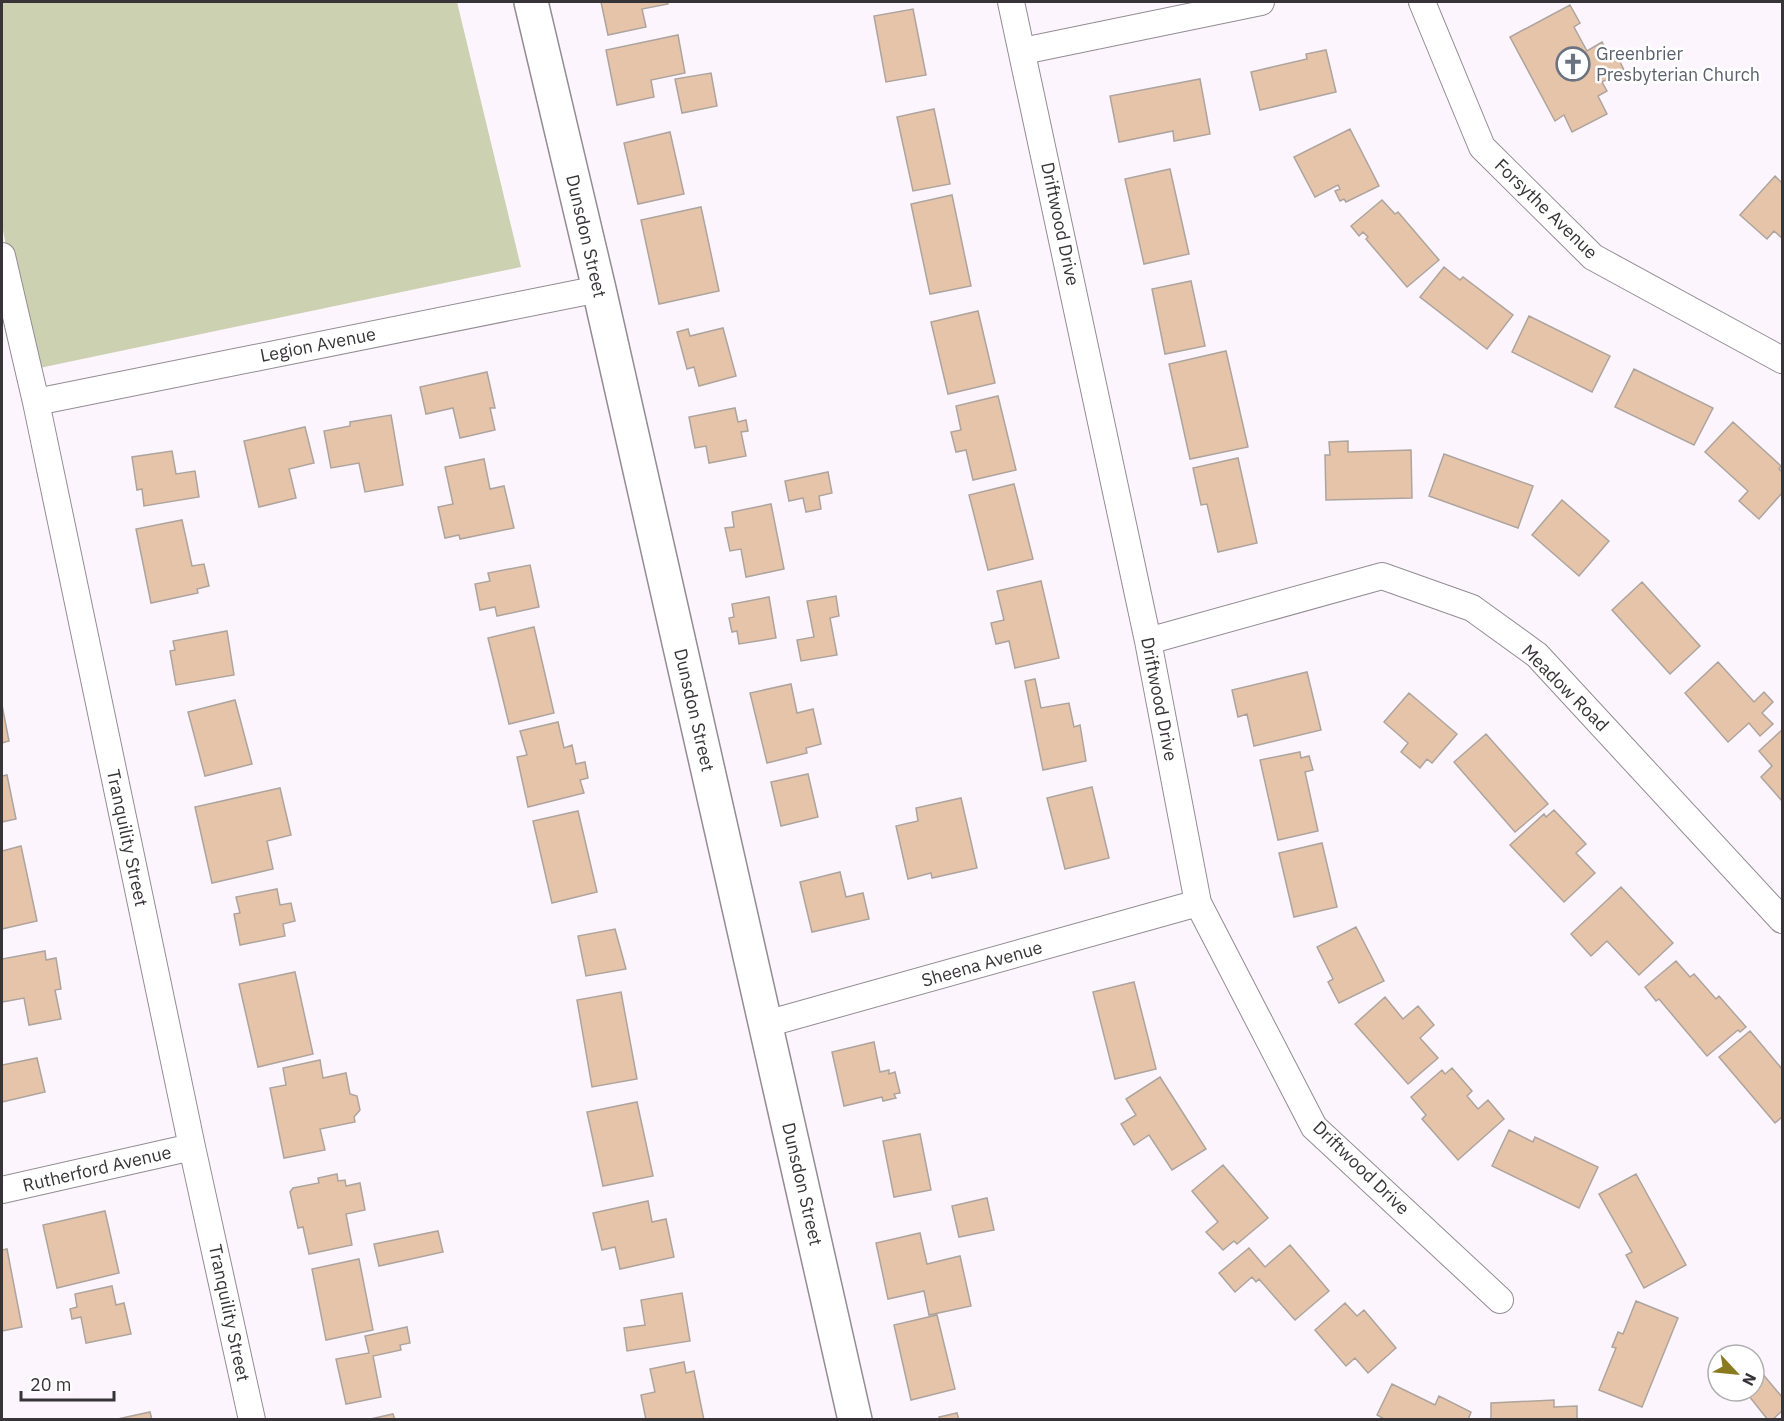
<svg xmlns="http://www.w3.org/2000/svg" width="1784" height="1421" viewBox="0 0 1784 1421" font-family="'IBM Plex Sans',sans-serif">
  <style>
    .green { fill: #ccd1b1 }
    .building { fill: #e6c4aa; stroke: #ada49e; stroke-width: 1.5 }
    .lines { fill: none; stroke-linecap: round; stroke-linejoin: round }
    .minor-casing { stroke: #938c93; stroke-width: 28 }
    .secondary-casing { stroke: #938c93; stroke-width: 36 }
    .minor { stroke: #fff; stroke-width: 26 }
    .secondary { stroke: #fff; stroke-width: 33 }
    .labels { text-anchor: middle; stroke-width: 5; stroke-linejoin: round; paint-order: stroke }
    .worship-label { font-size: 18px; fill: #5b616d; stroke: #fff; text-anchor: start }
    .street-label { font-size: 18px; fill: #373437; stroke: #fff }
  </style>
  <rect width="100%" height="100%" fill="#fdf5fd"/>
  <!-- green -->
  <path class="green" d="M2 2H457L521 267 30 370 2 225Z"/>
  <!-- building -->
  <path class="building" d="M601 2H668V4L642 9 646 27 608 35Z
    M1570 5 1580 23 1574 27 1587 51 1602 42 1611 59 1617 56 1624 70 1602 82 1607 91 1598 96 1607 114 1572 132 1564 115 1555 121 1510 37Z
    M913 9 926 75 886 82 874 16Z
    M678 35 685 73 651 80 654 97 617 105 606 50Z
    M1326 50 1336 92 1260 110 1251 72 1307 59 1306 54Z
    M711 73 717 106 682 113 675 79Z
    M1200 79 1210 134 1174 141 1173 131 1119 142 1110 96Z
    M934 109 950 184 913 191 897 117Z
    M1350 129 1379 186 1346 202 1344 199 1340 201 1335 191 1340 189 1338 185 1315 197 1294 157Z
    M670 132 684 194 638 204 624 143Z
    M1170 169 1189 254 1144 264 1125 179Z
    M1775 176 1782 183V238L1774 231 1767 239 1740 215Z
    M952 195 971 286 930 294 911 204Z
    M1382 200 1395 214 1398 212 1439 260 1407 287 1366 239 1368 237 1363 232 1359 236 1351 226Z
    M701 207 719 291 659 304 641 220Z
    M1444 267 1460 280 1463 277 1513 315 1487 349 1420 297Z
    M1191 281 1205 346 1165 354 1152 289Z
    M978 311 995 383 948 394 931 322Z
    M1529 316 1610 356 1592 392 1512 352Z
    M723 328 736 376 699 386 694 367 687 369 677 332 688 329 690 336Z
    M1226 351 1248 447 1190 459 1169 364Z
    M1634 369 1713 408 1694 445 1615 407Z
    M487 372 495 408H490L495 430 460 438 453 408 426 414 420 387Z
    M998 396 1016 470 973 480 966 450 956 452 951 432 961 430 956 406Z
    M735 408 738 422 746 420 748 431 741 432 746 456 709 463 706 446 695 448 689 417Z
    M391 415 403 485 365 492 359 463 331 468 324 431 350 426V422Z
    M1733 422 1781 466 1779 469 1782 472V493L1759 519 1739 501 1748 491 1705 452Z
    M305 427 314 463 289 469 296 498 259 507 244 441Z
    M1348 441V452L1411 450 1412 498 1326 500 1325 455H1330L1329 442Z
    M172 451 176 474 195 471 199 497 144 506 142 489 137 490 132 457Z
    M1444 454 1533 486 1518 528 1429 496Z
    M1238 458 1257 543 1218 552 1207 504 1201 505 1193 468Z
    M484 459 490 489 504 486 514 528 460 539 459 535 445 538 438 507 453 504 445 467Z
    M828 472 832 493 819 496 821 509 806 512 803 498 789 501 785 481Z
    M1014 484 1033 559 988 570 969 495Z
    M1562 500 1609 541 1579 576 1532 535Z
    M771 504 784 569 746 577 741 549 730 551 725 528 734 527 732 512Z
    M182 520 192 566 204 564 209 586 197 589 198 593 151 603 136 529Z
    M530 565 539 607 497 616 495 607 480 610 475 584 490 581 488 573Z
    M1041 581 1059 658 1015 668 1009 641 996 644 991 623 1004 620 997 591Z
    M1642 582 1700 646 1670 674 1612 610Z
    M836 596 839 616 830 618 837 655 801 661 797 640 814 637 807 601Z
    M769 597 776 638 739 644 737 631 732 632 729 618 734 617 732 604Z
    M534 627 554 713 509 724 488 638Z
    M227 631 234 675 176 685 170 651 175 650 173 641Z
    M1718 662 1754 702 1764 692 1773 702 1762 713 1773 724 1760 736 1749 723 1728 742 1685 693Z
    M1307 672 1321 730 1254 746 1247 714 1238 717 1232 690Z
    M1035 679 1041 708 1069 703 1074 727 1080 725 1086 761 1043 770 1025 681Z
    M791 684 797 713 813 709 821 744 806 748 807 753 767 763 750 693Z
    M1409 693 1457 734 1432 763 1427 759 1420 768 1401 752 1408 743 1384 722Z
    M235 700 252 764 205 776 188 712Z
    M2 705 9 741 2 743Z
    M558 722 564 748 572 745 576 764 585 762 588 778 580 780 584 793 528 807 517 757 527 755 520 731Z
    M1782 730V801L1761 777 1772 766 1759 751Z
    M1486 734 1548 804 1515 832 1454 762Z
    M1300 752 1301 758 1309 756 1313 770 1305 772 1318 831 1278 840 1260 760Z
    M808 774 818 817 781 826 771 782Z
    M7 775 16 819 2 822V776Z
    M1092 787 1109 858 1065 869 1047 798Z
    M280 788 291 835 267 841 273 869 212 883 195 807Z
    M961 798 977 868 932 878 931 873 908 879 896 826 918 821 916 808Z
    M1554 810 1586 844 1576 853 1595 873 1564 902 1510 845 1544 814 1546 817Z
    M578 811 597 892 552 903 533 821Z
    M1322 843 1337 907 1294 917 1279 853Z
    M21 846 37 921 2 929V851Z
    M840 872 846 897 863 893 869 919 812 932 800 882Z
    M1621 887 1673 943 1639 975 1607 941 1591 956 1571 934Z
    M277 889 280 905 291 903 295 921 283 924 285 936 240 945 234 914 240 913 236 897Z
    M1356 927 1384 981 1339 1003 1328 982 1333 979 1317 947Z
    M615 929 626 969 586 976 578 936Z
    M45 951 46 960 56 958 61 989 55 990 61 1019 29 1025 24 998 2 1002V959Z
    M1676 961 1690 977 1694 974 1716 999 1719 996 1746 1027 1740 1032 1738 1030 1707 1056 1659 999 1656 1001 1645 987Z
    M295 972 313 1054 258 1067 239 984Z
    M1134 982 1156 1069 1115 1079 1093 992Z
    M621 992 637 1079 592 1087 577 1000Z
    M1385 997 1403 1019 1418 1006 1434 1025 1420 1038 1438 1058 1408 1084 1355 1024Z
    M1750 1031 1782 1069V1117L1775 1123 1719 1057Z
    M874 1042 880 1072 889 1070V1074L895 1072 900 1093 894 1094 896 1098 883 1101 882 1097 844 1106 832 1052Z
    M37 1058 45 1092 2 1102V1065Z
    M320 1060 323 1078 346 1073 350 1094 357 1096 360 1110 354 1117 355 1122 320 1129 325 1150 284 1158 270 1088 286 1085 283 1068Z
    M1452 1068 1472 1091 1467 1096 1478 1109 1488 1100 1504 1119 1458 1160 1422 1119 1426 1115 1411 1097 1442 1070 1445 1074Z
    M1160 1077 1206 1149 1172 1170 1149 1135 1134 1145 1121 1124 1136 1115 1126 1099Z
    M637 1102 653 1176 603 1186 587 1112Z
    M1509 1130 1533 1142 1535 1137 1598 1167 1579 1208 1492 1166Z
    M920 1134 931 1190 894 1197 883 1141Z
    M1223 1165 1268 1218 1237 1244 1234 1241 1223 1250 1206 1232 1218 1222 1192 1191Z
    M337 1174 338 1181 345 1180 346 1186 360 1183 365 1210 346 1214 352 1245 309 1254 303 1227 298 1228 290 1192 293 1188 319 1183 318 1178Z
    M1636 1174 1686 1265 1644 1288 1626 1255 1632 1252 1599 1194Z
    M987 1198 994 1230 959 1237 952 1206Z
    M648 1201 652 1222 666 1219 674 1257 620 1269 615 1247 602 1250 593 1213Z
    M105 1211 119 1273 57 1288 43 1225Z
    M438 1231 443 1252 379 1266 374 1244Z
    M920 1233 927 1264 960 1256 971 1306 929 1315 924 1291 888 1299 876 1243Z
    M1290 1245 1329 1291 1295 1320 1259 1279 1256 1282 1252 1277 1235 1292 1219 1273 1249 1248 1265 1267Z
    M7 1249 22 1327 2 1331V1250Z
    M359 1259 373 1330 326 1340 312 1269Z
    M112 1286 116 1305 124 1303 131 1334 86 1343 81 1317 72 1319 70 1309 77 1307 75 1294Z
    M682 1293 690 1341 627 1351 624 1328 645 1325 641 1300Z
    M1636 1301 1678 1318 1642 1407 1599 1390 1616 1348 1612 1347 1618 1332 1623 1334Z
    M1345 1303 1357 1316 1364 1310 1396 1348 1368 1373 1355 1358 1346 1366 1315 1330Z
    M937 1315 955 1389 911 1400 894 1325Z
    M407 1327 410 1343 400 1345 401 1350 373 1356 381 1397 346 1404 336 1359 369 1353 365 1336Z
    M684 1362 686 1373 694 1371 704 1420H646L641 1395 655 1392 650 1369Z
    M1756 1366 1782 1397V1411L1772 1420H1768L1745 1391H1754V1367Z
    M1392 1384 1435 1405 1439 1396 1471 1412 1468 1420H1386L1377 1415Z
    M1554 1400V1407L1577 1406V1420H1491V1403Z
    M150 1412 152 1420H113Z
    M957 1413 959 1420H940L939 1417Z
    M393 1414 395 1420H366Z"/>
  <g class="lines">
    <!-- minor casing -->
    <g class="minor-casing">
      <path id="minor" d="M1011 2 1148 641 1198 903 1314 1127 1500 1300
        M1422 2 1482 147 1593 257 1782 360
        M1023 51 1261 2
        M2 256 36 402 192 1147 252 1420
        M36 402 599 289
        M1148 641 1382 576 1472 608 1537 655 1782 920
        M766 1024 1198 903
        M2 1190 192 1147"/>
    </g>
    <!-- secondary casing -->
    <g class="secondary-casing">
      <path id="secondary" d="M531 2 599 289 855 1420"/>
    </g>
    <!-- minor -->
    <use href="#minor" class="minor"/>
    <!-- secondary -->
    <use href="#secondary" class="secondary"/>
  </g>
  <!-- icons -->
  <defs>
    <g id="church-ring" transform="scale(1.725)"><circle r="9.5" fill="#fff" stroke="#6b7280" stroke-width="1.5"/><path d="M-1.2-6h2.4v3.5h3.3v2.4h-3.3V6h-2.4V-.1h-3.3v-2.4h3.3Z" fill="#6b7280"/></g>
  </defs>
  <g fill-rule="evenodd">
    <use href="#church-ring" x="1573" y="64"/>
  </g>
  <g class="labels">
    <!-- worship labels -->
    <g class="worship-label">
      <text x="1596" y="60">Greenbrier<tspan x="1596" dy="21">Presbyterian Church</tspan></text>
    </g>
    <!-- street labels -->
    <g class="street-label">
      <text transform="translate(1546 209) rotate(44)" y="6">Forsythe Avenue</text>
      <text transform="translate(1060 224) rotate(78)" y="6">Driftwood Drive</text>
      <text transform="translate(586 236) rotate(77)" y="6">Dunsdon Street</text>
      <text transform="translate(318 345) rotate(-11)" y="6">Legion Avenue</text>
      <text transform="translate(1565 688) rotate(45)" y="6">Meadow Road</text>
      <text transform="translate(1159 699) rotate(79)" y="6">Driftwood Drive</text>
      <text transform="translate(694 710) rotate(77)" y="6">Dunsdon Street</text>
      <text transform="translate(127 838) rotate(78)" y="6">Tranquility Street</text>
      <text transform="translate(982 964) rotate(-16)" y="6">Sheena Avenue</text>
      <text transform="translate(1361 1168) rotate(44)" y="6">Driftwood Drive</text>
      <text transform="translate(97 1169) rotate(-13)" y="6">Rutherford Avenue</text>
      <text transform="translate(802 1184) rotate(77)" y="6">Dunsdon Street</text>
      <text transform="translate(229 1313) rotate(78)" y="6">Tranquility Street</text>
    </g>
  </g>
  <!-- border -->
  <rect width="1784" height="1421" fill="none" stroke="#373437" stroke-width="6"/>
  <!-- north arrow -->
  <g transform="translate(1736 1373) rotate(116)"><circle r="28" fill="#ffffff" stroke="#afaeaf" stroke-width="1.5"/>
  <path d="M0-4.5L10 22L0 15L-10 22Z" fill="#8a7b21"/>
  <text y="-9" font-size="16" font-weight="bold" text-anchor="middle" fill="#373437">N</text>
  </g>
  <!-- scale -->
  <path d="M21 1391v9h93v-9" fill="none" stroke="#373437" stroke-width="3"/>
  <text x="30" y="1391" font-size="18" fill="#373437" stroke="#ffffff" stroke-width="4.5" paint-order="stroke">20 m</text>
</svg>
